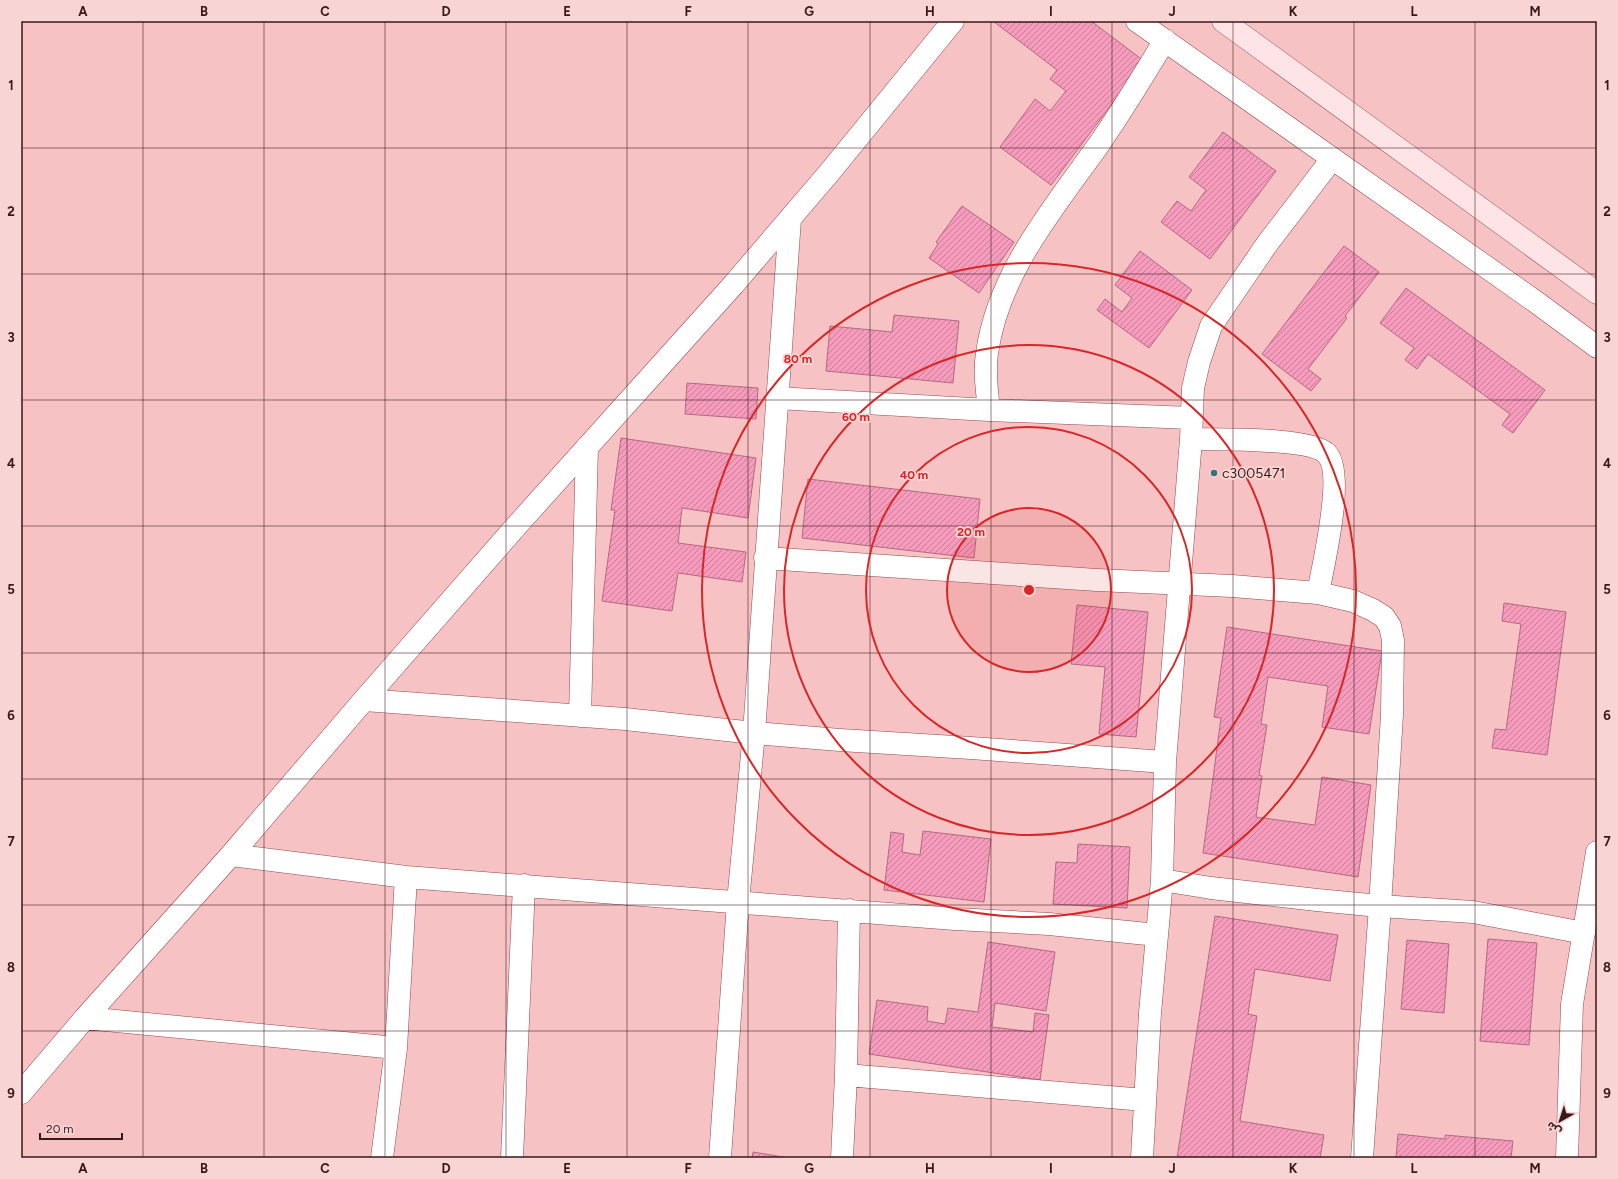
<svg xmlns="http://www.w3.org/2000/svg" width="1618" height="1179" viewBox="0 0 1618 1179" font-family="Figtree,'Noto Sans Arabic',sans-serif">
  <style>
    .building { fill: url(#building-hatch); stroke: #b46884 }
    .lines { fill: none; stroke-linecap: round; stroke-linejoin: round }
    .street-casing { stroke: #94484e; stroke-width: 23 }
    .secondary-casing { stroke: #94484e; stroke-width: 23 }
    .street { stroke: #fff; stroke-width: 22 }
    .secondary { stroke: #fee4e6; stroke-width: 22 }
    .grid { fill: none; stroke: #38181a; stroke-width: 1; stroke-opacity: 0.55 }
    .ring { fill: none; stroke: #d62828; stroke-width: 2 }
    .poi-dot { fill: #2c7678; stroke: #f9d4d5; stroke-width: 1.5 }
    .labels { text-anchor: middle; stroke-width: 3.5; stroke-linejoin: round; paint-order: stroke }
    .poi-label { font-size: 14px; fill: #38181a; stroke: #f9d4d5; text-anchor: start }
    .centre { fill: #d62828; stroke: #f9d4d5; stroke-width: 2 }
    .ring-label { font-size: 12px; text-anchor: middle; font-weight: bold; fill: #d62828; stroke: #f9d4d5; stroke-width: 3.5; stroke-linejoin: round; paint-order: stroke }
    .neatline { fill: none; stroke: #38181a; stroke-width: 1.5 }
    .grid-label { font-size: 13px; text-anchor: middle; font-weight: bold; fill: #38181a }
  </style>
  <defs>
    <pattern id="building-hatch" width="6" height="6" patternUnits="userSpaceOnUse"><rect width="6" height="6" fill="#f69bbc"/><path d="M-1 1l2-2M0 6l6-6M5 7l2-2" fill="none" stroke="#c87d98"/></pattern>
  </defs>
  <rect width="100%" height="100%" fill="#f7c2c3"/>
  <!-- building -->
  <path class="building" d="M993 21H1091L1144 61 1051 185 1000 147 1035 99 1050 111 1066 91 1050 79 1057 70Z
    M1223 132 1276 171 1210 259 1161 222 1177 201 1191 211 1206 190 1189 177Z
    M962 206 1014 242 979 293 929 258 938 244 936 242Z
    M1344 246 1379 272 1345 316 1347 318 1308 369 1321 379 1311 391 1262 354Z
    M1140 251 1192 290 1149 348 1097 310 1105 299 1122 312 1132 298 1115 285Z
    M1406 288 1545 390 1513 433 1502 425 1510 414 1428 354 1417 369 1405 360 1414 348 1380 323Z
    M894 315 959 321 953 383 826 371 830 326 892 332Z
    M687 383 758 388 756 419 685 414Z
    M621 438 756 458 748 518 682 508 678 543 746 552 742 582 678 573 672 611 602 601 615 510H611Z
    M808 479 980 499 974 558 802 538Z
    M1504 603 1566 612 1547 755 1492 748 1495 729 1506 730 1521 624 1502 621Z
    M1077 605 1148 612 1136 737 1099 734 1105 667 1071 664Z
    M1227 627 1382 651 1369 734 1322 727 1328 686 1268 677 1261 724 1267 725 1259 775 1262 776 1256 817 1315 825 1322 777 1371 785 1358 877 1203 853 1221 718 1214 717Z
    M923 831 991 839 984 902 884 890 891 832 904 834 902 852 920 855Z
    M1078 844 1130 847 1127 908 1053 904 1056 862 1077 863Z
    M1215 916 1338 935 1330 981 1255 969 1248 1014 1257 1016 1240 1121 1324 1135 1320 1158H1177Z
    M1488 939 1537 943 1529 1045 1480 1041Z
    M1407 940 1449 944 1444 1013 1401 1009Z
    M988 942 1055 952 1046 1011 995 1003 992 1027 1033 1032 1035 1013 1049 1015 1040 1080 869 1054 877 1000 928 1007 927 1021 945 1024 948 1008 978 1012Z
    M1398 1134 1445 1139V1135L1513 1141 1511 1158H1396Z
    M753 1152 789 1158H752Z"/>
  <g class="lines">
    <!-- street casing -->
    <g class="street-casing">
      <path id="street" d="M1137 21 1536 302 1597 347
        M777 398 989 410 1191 418
        M989 410C987 391 984 372 987 353 998 274 1052 210 1097 147 1121 113 1143 76 1165 40
        M1191 439C1218 440 1308 437 1326 453 1346 471 1323 566 1318 593
        M765 558 1097 580 1232 586 1318 593 1353 601 1373 610 1384 617 1390 626 1393 640 1392 715 1380 906 1362 1158
        M364 700 625 719 754 733 840 740 971 748 1165 762
        M580 716 587 447
        M231 855 406 877 955 919 1049 924 1157 935
        M1162 880 1211 888 1317 900 1380 906 1473 912 1584 933
        M85 1018 396 1048
        M846 1075 1145 1100
        M21 1093 85 1018 231 855 364 700 519 523 734 284 829 173 953 21
        M382 1158 396 1048 406 877
        M512 1158 524 885
        M720 1158 738 902 754 733 790 219
        M842 1158 846 1075 849 910
        M1142 1158 1150 1013 1162 880 1165 762 1191 439 1193 388 1199 362 1211 326 1267 244 1332 159
        M1567 1158 1572 1004 1597 852"/>
    </g>
    <!-- secondary casing -->
    <g class="secondary-casing">
      <path id="secondary" d="M1223 21 1597 293"/>
    </g>
    <!-- street -->
    <use href="#street" class="street"/>
    <!-- secondary -->
    <use href="#secondary" class="secondary"/>
  </g>
  <!-- grid -->
  <path class="grid" d="M143 21V1158M264 21V1158M385 21V1158M506 21V1158M627 21V1158M748 21V1158M870 21V1158M991 21V1158M1112 21V1158M1233 21V1158M1354 21V1158M1475 21V1158M21 148H1597M21 274H1597M21 400H1597M21 526H1597M21 653H1597M21 779H1597M21 905H1597M21 1031H1597"/>
  <!-- distance rings -->
  <circle cx="1029" cy="590" r="82" fill="#d62828" fill-opacity=".12"/>
  <g class="ring">
    <circle cx="1029" cy="590" r="82"/>
    <circle cx="1029" cy="590" r="163"/>
    <circle cx="1029" cy="590" r="245"/>
    <circle cx="1029" cy="590" r="327"/>
  </g>
  <!-- markers -->
  <circle class="poi-dot" cx="1214" cy="473" r="4"/>
  <g class="labels">
    <!-- poi labels -->
    <g class="poi-label">
      <text x="1222" y="478">c3005471</text>
    </g>
  </g>
  <circle cx="1029" cy="590" r="6" class="centre"/>
  <g class="ring-label">
    <text x="798" y="363">80 m</text>
    <text x="856" y="421">60 m</text>
    <text x="914" y="479">40 m</text>
    <text x="971" y="536">20 m</text>
  </g>
  <!-- border -->
  <rect width="1618" height="1179" fill="none" stroke="#f9d4d5" stroke-width="44"/>
  <!-- north arrow -->
  <g transform="translate(1560 1121) rotate(219)" stroke="#f9d4d5" stroke-width="3" paint-order="stroke">
  <path d="M0-3L7 15L0 10L-7 15Z" fill="#38181a"/>
  <text y="-6" font-size="11" font-weight="bold" text-anchor="middle" fill="#38181a">ش</text>
  </g>
  <!-- scale -->
  <path d="M40 1133v6h82v-6" fill="none" stroke="#38181a" stroke-width="2"/>
  <text x="46" y="1133" font-size="12" fill="#38181a" stroke="#f9d4d5" stroke-width="3" paint-order="stroke">20 m</text>
  <rect x="22" y="22" width="1574" height="1135" class="neatline"/>
  <g class="grid-label">
    <text x="83" y="16">A</text>
    <text x="204" y="16">B</text>
    <text x="325" y="16">C</text>
    <text x="446" y="16">D</text>
    <text x="567" y="16">E</text>
    <text x="688" y="16">F</text>
    <text x="809" y="16">G</text>
    <text x="930" y="16">H</text>
    <text x="1051" y="16">I</text>
    <text x="1172" y="16">J</text>
    <text x="1293" y="16">K</text>
    <text x="1414" y="16">L</text>
    <text x="1535" y="16">M</text>
    <text x="11" y="90">1</text>
    <text x="1607" y="90">1</text>
    <text x="11" y="216">2</text>
    <text x="1607" y="216">2</text>
    <text x="11" y="342">3</text>
    <text x="1607" y="342">3</text>
    <text x="11" y="468">4</text>
    <text x="1607" y="468">4</text>
    <text x="11" y="594">5</text>
    <text x="1607" y="594">5</text>
    <text x="11" y="720">6</text>
    <text x="1607" y="720">6</text>
    <text x="11" y="846">7</text>
    <text x="1607" y="846">7</text>
    <text x="11" y="972">8</text>
    <text x="1607" y="972">8</text>
    <text x="11" y="1098">9</text>
    <text x="1607" y="1098">9</text>
    <text x="83" y="1173">A</text>
    <text x="204" y="1173">B</text>
    <text x="325" y="1173">C</text>
    <text x="446" y="1173">D</text>
    <text x="567" y="1173">E</text>
    <text x="688" y="1173">F</text>
    <text x="809" y="1173">G</text>
    <text x="930" y="1173">H</text>
    <text x="1051" y="1173">I</text>
    <text x="1172" y="1173">J</text>
    <text x="1293" y="1173">K</text>
    <text x="1414" y="1173">L</text>
    <text x="1535" y="1173">M</text>
  </g>
</svg>
